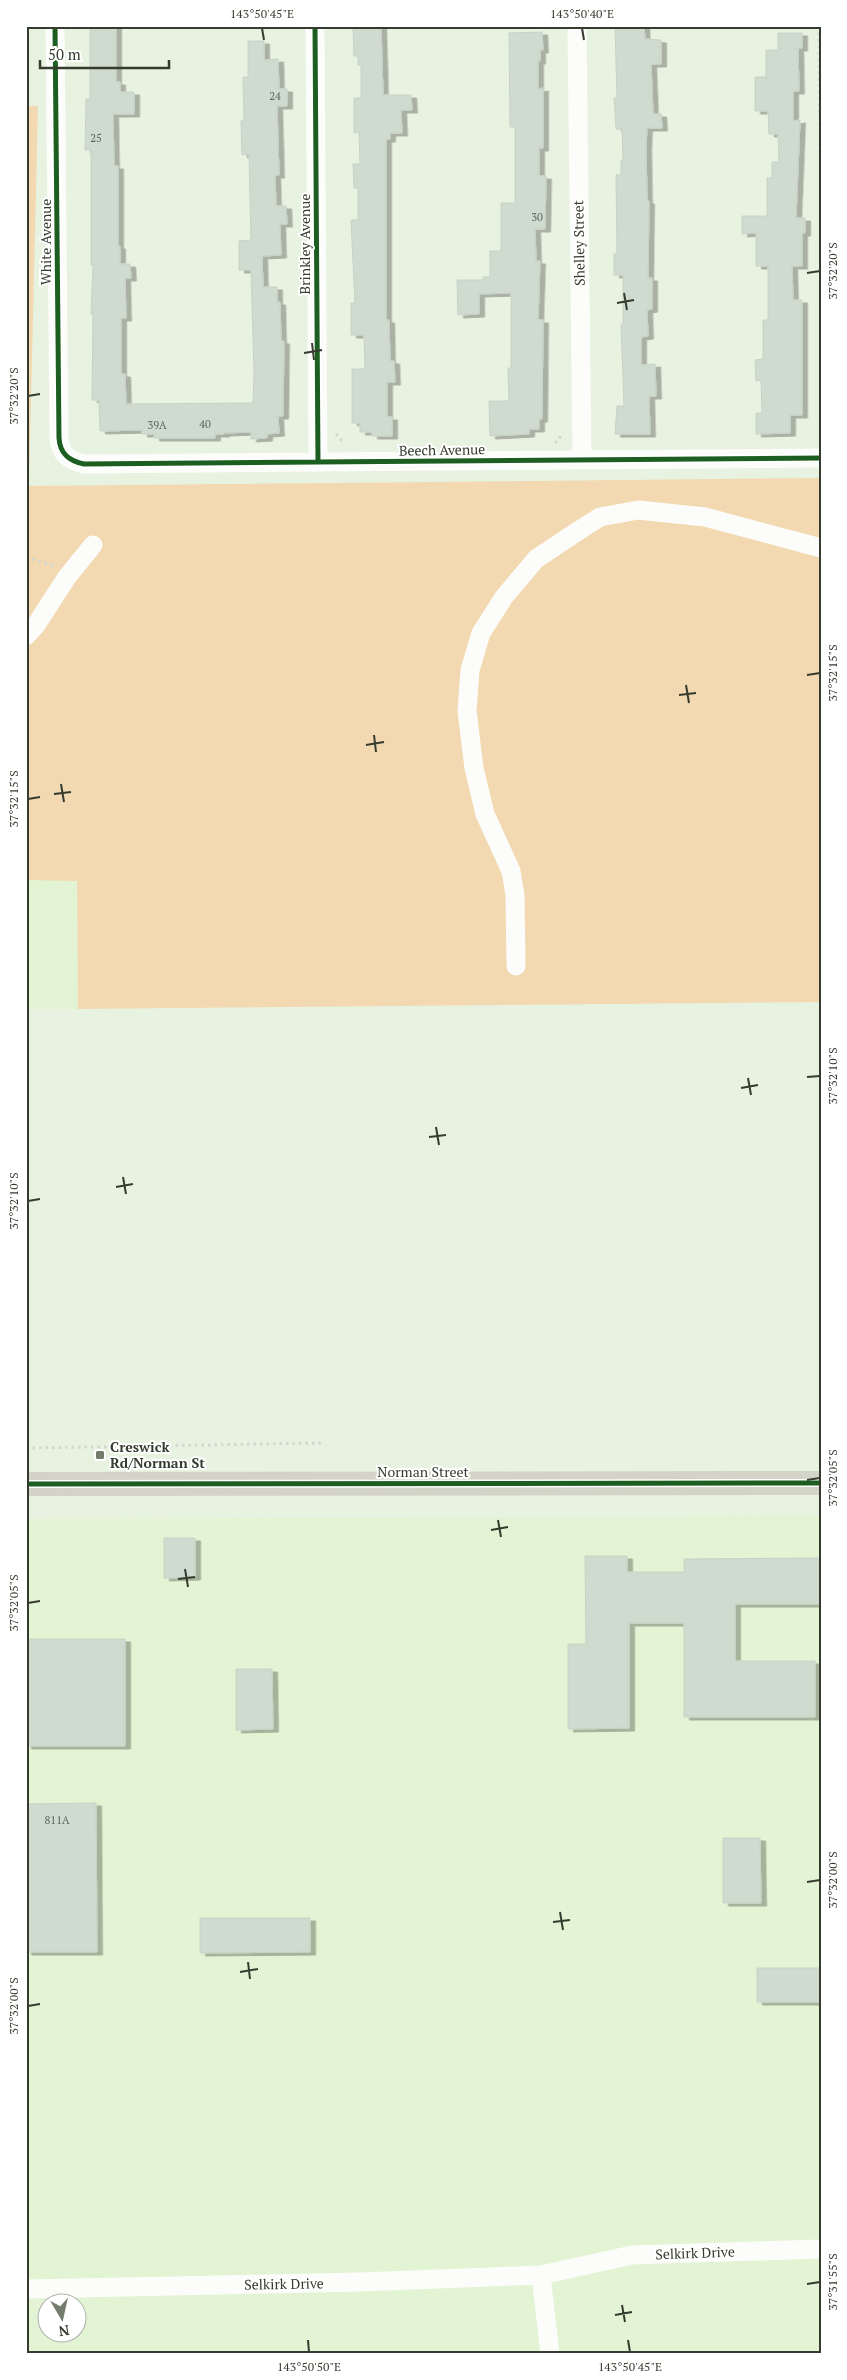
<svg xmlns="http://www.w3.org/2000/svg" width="847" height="2380" viewBox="0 0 847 2380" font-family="'PT Serif',serif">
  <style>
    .built { fill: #e2f4d4; fill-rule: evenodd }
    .green { fill: #f2d9b1 }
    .building { fill: #cfdbcf; stroke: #c6d2c6; filter: url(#shadow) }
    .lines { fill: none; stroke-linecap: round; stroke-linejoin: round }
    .path { stroke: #d3d6d1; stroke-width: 3; stroke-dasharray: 2.5 4; stroke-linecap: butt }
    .minor { stroke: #fcfdfa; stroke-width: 19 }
    .major { stroke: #d3d3c7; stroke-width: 24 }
    .cycleway-casing { stroke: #fff; stroke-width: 8 }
    .cycleway { stroke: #1b5e20; stroke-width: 5 }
    .ticks { fill: none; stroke: #353c2f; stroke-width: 2 }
    .poi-dot { fill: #747c6d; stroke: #fff; stroke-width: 2 }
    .labels { text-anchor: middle; stroke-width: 4; stroke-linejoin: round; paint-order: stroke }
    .number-label { font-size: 11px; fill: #5d6659 }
    .street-label { font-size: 14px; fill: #353c2f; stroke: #fff }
    .poi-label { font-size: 14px; font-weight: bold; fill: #353c2f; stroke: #fff; text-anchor: start }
    .neatline { fill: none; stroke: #353c2f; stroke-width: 2 }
    .ticks-label { font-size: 12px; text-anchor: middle; fill: #353c2f }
  </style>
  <defs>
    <filter id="shadow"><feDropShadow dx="5.5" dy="3" stdDeviation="0" flood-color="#0004"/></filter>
  </defs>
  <rect width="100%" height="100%" fill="#e8f2e0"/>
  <!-- built -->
  <path class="built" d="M26 880H77L78 1009H26Z
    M821 1516V2354H26V1519ZM48 2302H78V2332H48Z"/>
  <!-- green -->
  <path class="green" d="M26 106H38L29 486 821 478V1002L78 1009 77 881 26 880Z"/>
  <!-- building -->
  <path class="building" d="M90 26H116V82H120V92H134V114H113L114 166H118V246H120V264H130L131 278H125L126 318H121V374H125L126 404 253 403 254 372 251 270H239V241L251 240 249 154 242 155 241 121H244L243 77H248V41H264V60L278 59 279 89H287V106H277L279 175H275L276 206H286L287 224H280L281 255 262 256 263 287H277V302H280L281 341H284L283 416H278L279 433 267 434V438L251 439V432L224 433V434H215V438H154V434H142V430L100 431 99 400H92L93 314H91L93 265H91V150H85L86 99H90Z
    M353 26H381L383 95H411L412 110H401L402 133H390V139H386V320H389L390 361H394L395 382H387V417H392V436H372V432H360V423H352V369H365L364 335H351V303H355L351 220H358V188H354L353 164H360L359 132 354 133V98H361V65H358V56H354Z
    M615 26H644L645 39 661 40V64H651L653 114H661L662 128H647L646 147 647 201H649L648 278H652V309L647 310 648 336 641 337V365L655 364 656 396H649L650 434H615L617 406H624L621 324H623V275H614V254H617L616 175H621V160H623L622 129H616L615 112 614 98H617Z
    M542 32 543 50H540V61H538V89L543 88V148H539V176H546L545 229H535L536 261H540L538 320H543L542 419H539V429H529V434L490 436 489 401H509L508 368H511V293L479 294V314L458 315 457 280H483V277H490V251H501V203H515V127H510L509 33Z
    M778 33H802V48H798L799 91H793V121L800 120 796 218H805V233H802V266H792L793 300H802V415H790V433L756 434V413H762L761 380 756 381 755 360 763 359V320H768V266H756V233L742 234V216H767V178H772V162H779L778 134H769L768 111H755V77H766V50H778Z
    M164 1538H195V1577L164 1578Z
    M585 1556H627V1572H684V1559L821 1558V1604H735V1661H815V1717H684V1623H629V1728L568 1729V1644H586Z
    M26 1639H125V1746H26Z
    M236 1669H272L273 1729 236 1730Z
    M96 1803 97 1952H26V1804Z
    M723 1838H760L761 1903H723Z
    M200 1918H310V1952L200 1953Z
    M757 1968H821V2002H757Z"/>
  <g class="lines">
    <!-- path -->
    <path class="path" d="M819 26 821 296
      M336 434 345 444
      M555 443 564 433
      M26 557 55 566
      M26 1448 322 1443"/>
    <!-- minor -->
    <path class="minor" d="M55 26 59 438C60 454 69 461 84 464L821 458
      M315 26 318 462
      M577 26 582 460
      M26 636 36 625 67 577 93 545
      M516 966 515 895 511 871 485 814 474 768 467 711 470 670 481 633 504 597 536 559 575 533 600 517 638 510 705 517 821 548
      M541 2275 550 2354
      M26 2289 360 2282 541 2275 632 2255 821 2249"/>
    <!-- major -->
    <path class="major" d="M26 1484 821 1483"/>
    <!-- cycleway casing -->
    <g class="cycleway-casing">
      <path id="cycleway" d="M55 26 59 438C60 454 69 461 84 464L821 458
        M315 26 318 462
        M26 1484 821 1483"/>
    </g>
    <!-- cycleway -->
    <use href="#cycleway" class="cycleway"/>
  </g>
  <!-- ticks -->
  <path class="ticks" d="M262 28 264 40M582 28 584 40M807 273 820 271M624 293 627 310M617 303 634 300M312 343 314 360M304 353 322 350M28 396 40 394M807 675 820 673M686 685 689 703M679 695 696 693M374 735 376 752M366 745 384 742M61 784 64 802M54 794 71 792M28 799 40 797M807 1077 820 1076M748 1078 751 1095M741 1088 758 1085M436 1127 439 1145M429 1137 446 1135M123 1177 126 1194M116 1187 133 1184M28 1201 40 1199M807 1480 820 1478M498 1520 501 1537M491 1530 508 1527M185 1569 188 1587M178 1579 195 1577M28 1603 40 1601M807 1882 820 1880M560 1912 563 1930M553 1922 570 1920M248 1962 250 1979M240 1972 258 1969M28 2006 40 2004M807 2284 820 2282M622 2305 625 2322M615 2315 632 2312M308 2340 309 2352M628 2340 630 2352"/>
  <!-- markers -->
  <rect class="poi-dot" x="95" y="1450" width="10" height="10" rx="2.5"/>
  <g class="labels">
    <!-- number labels -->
    <g class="number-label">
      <text x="275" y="100">24</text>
      <text x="96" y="142">25</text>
      <text x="537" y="221">30</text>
      <text x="205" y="428">40</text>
      <text x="157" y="429">39A</text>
      <text x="57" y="1824">811A</text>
    </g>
    <!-- street labels -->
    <g class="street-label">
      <text transform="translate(46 242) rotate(-90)" y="5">White Avenue</text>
      <text transform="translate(579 243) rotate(-91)" y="5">Shelley Street</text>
      <text transform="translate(305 244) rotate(-90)" y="5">Brinkley Avenue</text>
      <text transform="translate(442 450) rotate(-1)" y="5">Beech Avenue</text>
      <text x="423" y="1477">Norman Street</text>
      <text transform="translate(695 2253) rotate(-2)" y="5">Selkirk Drive</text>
      <text transform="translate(284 2284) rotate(-1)" y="5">Selkirk Drive</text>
    </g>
    <!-- poi labels -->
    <g class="poi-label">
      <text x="110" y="1452">Creswick<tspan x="110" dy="16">Rd/Norman St</tspan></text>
    </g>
  </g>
  <!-- border -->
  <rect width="847" height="2380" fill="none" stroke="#ffffff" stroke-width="55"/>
  <!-- north arrow -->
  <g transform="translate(62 2318) rotate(171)"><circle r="24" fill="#ffffff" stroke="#aeb1ac"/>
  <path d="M0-4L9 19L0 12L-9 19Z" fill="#747c6d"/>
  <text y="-8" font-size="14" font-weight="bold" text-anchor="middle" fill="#353c2f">N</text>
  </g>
  <!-- scale -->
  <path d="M40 60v8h129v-8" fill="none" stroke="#353c2f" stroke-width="2.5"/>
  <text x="48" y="60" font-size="15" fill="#353c2f" stroke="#ffffff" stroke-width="4" paint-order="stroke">50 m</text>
  <rect x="28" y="28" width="792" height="2324" class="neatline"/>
  <g class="ticks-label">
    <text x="262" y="18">143°50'45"E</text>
    <text x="582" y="18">143°50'40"E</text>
    <text transform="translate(833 271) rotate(-90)" y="4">37°32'20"S</text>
    <text transform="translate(14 396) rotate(-90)" y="4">37°32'20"S</text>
    <text transform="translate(833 673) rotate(-90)" y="4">37°32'15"S</text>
    <text transform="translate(14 799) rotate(-90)" y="4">37°32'15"S</text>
    <text transform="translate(833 1076) rotate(-90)" y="4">37°32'10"S</text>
    <text transform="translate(14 1201) rotate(-90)" y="4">37°32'10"S</text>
    <text transform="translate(833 1478) rotate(-90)" y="4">37°32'05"S</text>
    <text transform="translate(14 1603) rotate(-90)" y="4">37°32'05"S</text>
    <text transform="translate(833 1880) rotate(-90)" y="4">37°32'00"S</text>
    <text transform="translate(14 2006) rotate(-90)" y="4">37°32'00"S</text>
    <text transform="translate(833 2282) rotate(-90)" y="4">37°31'55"S</text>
    <text x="309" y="2371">143°50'50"E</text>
    <text x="630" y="2371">143°50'45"E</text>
  </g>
</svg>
